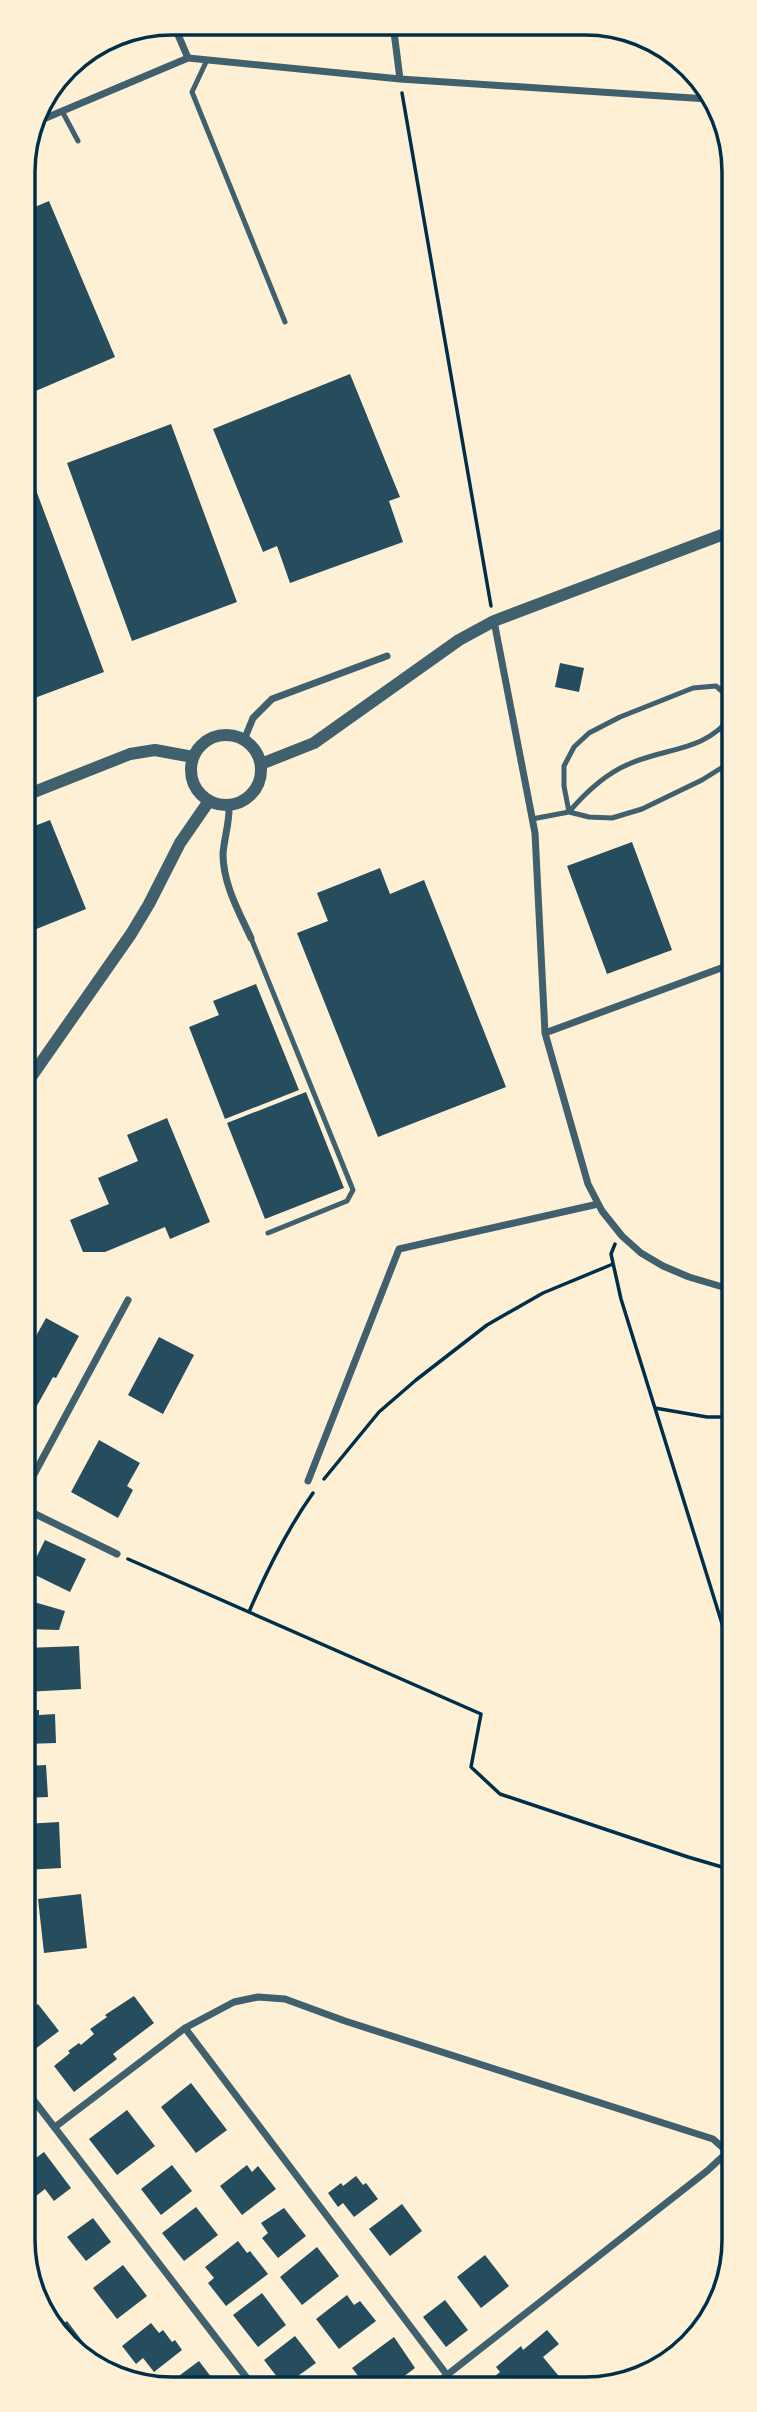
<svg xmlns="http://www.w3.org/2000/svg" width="757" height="2412" viewBox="0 0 757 2412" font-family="'Noto Sans',sans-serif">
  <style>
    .building { fill: #264d5e }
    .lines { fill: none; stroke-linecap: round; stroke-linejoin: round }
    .path { stroke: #003049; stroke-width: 3.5 }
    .service { stroke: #3f606c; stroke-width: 5 }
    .minor { stroke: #3f606c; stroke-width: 7 }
    .tertiary { stroke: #3f606c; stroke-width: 12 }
    .rim { fill: none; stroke: #003049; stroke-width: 3.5 }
  </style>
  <rect width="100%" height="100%" fill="#fdf0d5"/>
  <!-- building -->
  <path class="building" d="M49 201 115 357 24 396 23 212Z
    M350 374 400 497 389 501 403 542 290 583 277 546 263 552 213 429Z
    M171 424 237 602 132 641 67 463Z
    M33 482 104 672 24 702 23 486Z
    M560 663 584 668 579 692 555 687Z
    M50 820 86 909 24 934V830Z
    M632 842 672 950 607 974 567 866Z
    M380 868 390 894 424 880 506 1087 378 1137 297 933 328 921 317 893Z
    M256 984 299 1090 225 1119 189 1027 219 1015 213 1001Z
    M306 1092 344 1188 265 1219 227 1123Z
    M167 1118 210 1222 170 1239 165 1227 105 1252H83L70 1220 109 1204 98 1178 138 1161 127 1135Z
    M46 1318 79 1336 56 1378 53 1377 29 1420 25 1417 24 1353 26 1354Z
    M159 1337 194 1355 163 1414 128 1395Z
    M99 1440 140 1463 127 1486 133 1490 118 1518 71 1492Z
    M45 1540 86 1559 70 1592 29 1572Z
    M25 1599H28L29 1617 34 1602 65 1611 59 1630 25 1629Z
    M79 1646 81 1689 25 1692V1648Z
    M25 1710H39V1715L55 1714 56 1743 25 1744Z
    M46 1765 48 1797 25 1798V1766Z
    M59 1822 61 1868 25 1870V1824Z
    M81 1894 87 1948 44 1953 38 1899Z
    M134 1996 154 2023 113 2054 117 2059 74 2092 54 2066 70 2053 68 2051 79 2043 81 2045 94 2034 90 2029 107 2017 105 2015Z
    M38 2004 59 2031 26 2056 25 2014Z
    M191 2083 227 2130 196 2153 161 2107Z
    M127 2110 155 2146 117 2175 89 2139Z
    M25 2127 34 2138 25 2144Z
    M44 2152 71 2188 54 2201 45 2189 31 2200 25 2192V2166Z
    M172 2165 192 2191 161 2215 141 2189Z
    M247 2165 252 2172 258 2166 276 2189 242 2215 220 2186Z
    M356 2176 363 2185 366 2183 378 2199 354 2217 343 2203 338 2207 328 2193 341 2183 343 2186Z
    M402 2204 422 2231 390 2256 369 2229Z
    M196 2207 218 2235 184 2261 162 2233Z
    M284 2208 306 2236 278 2258 262 2238 268 2233 261 2223Z
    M93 2218 111 2242 86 2261 67 2237Z
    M238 2241 247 2253 250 2251 268 2274 226 2306 208 2283 214 2278 205 2267Z
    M317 2247 339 2276 302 2305 280 2277Z
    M485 2255 509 2286 481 2308 457 2277Z
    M123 2265 147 2296 117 2319 93 2288Z
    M262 2293 286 2325 258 2347 233 2315Z
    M347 2295 354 2305 360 2301 376 2321 339 2349 316 2319Z
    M445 2300 468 2330 446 2347 423 2317Z
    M67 2321 93 2355 90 2358 66 2345 57 2328Z
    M151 2323 159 2333 163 2330 172 2342 175 2340 182 2350 154 2372 143 2358 136 2364 122 2346Z
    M547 2330 559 2344 543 2357 567 2386H483L500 2372 496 2367 521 2346 523 2350Z
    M295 2336 316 2363 284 2386 264 2360Z
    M394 2337 415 2368 391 2386H366L352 2368Z
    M199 2361 218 2386H170L168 2384Z
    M341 2378 347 2386H330Z"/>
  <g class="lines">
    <!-- path -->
    <path class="path" d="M402 93 491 606
      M615 1244 611 1254 621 1299 724 1630 733 1645
      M655 1408 707 1417H733
      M324 1479 379 1412 416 1380 487 1325 543 1293 613 1264
      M128 1559 481 1714 471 1767 500 1794 688 1857 722 1867
      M249 1612C267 1570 286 1531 313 1493"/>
    <!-- service -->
    <path class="service" d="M207 60 192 92 285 322
      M62 111 78 141
      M569 812 564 786V766L574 747 589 733 620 717 693 688 716 686 732 700
      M569 812C586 792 605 774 629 764 667 747 704 752 732 716
      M532 819 569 812 589 817 612 818 642 809 702 780 726 765 732 755
      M251 938 353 1190 347 1201 268 1233"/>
    <!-- minor -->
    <path class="minor" d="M173 23 188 58
      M393 24 400 79
      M34 123 188 58 400 79 708 99
      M494 621 535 833 545 1033 588 1184 602 1211 622 1236 641 1253 663 1266 689 1277 733 1290
      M244 740 253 718 272 699 387 656
      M229 805C230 822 224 838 223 854 223 884 239 912 251 938
      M545 1033 732 964
      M308 1481 399 1249 598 1204
      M25 1491 128 1300
      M25 1509 117 1554
      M732 1869 730 1877 734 1890
      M185 2028 447 2375
      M25 2089 253 2386
      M55 2127 185 2028 234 2002 258 1997 285 1999 345 2021 713 2139 722 2147 730 2157
      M433 2386 707 2171 734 2146"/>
    <!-- tertiary -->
    <path class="tertiary" d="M191 770a35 35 0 1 1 70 0a35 35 0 1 1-70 0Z
      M261 764 314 743 459 640 494 621 732 531
      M24 796 130 754 155 750 193 757
      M24 1087 131 934 149 904 180 843 209 801"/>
  </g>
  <!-- crop -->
  <path d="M0 0H757V2412H0ZM172 35H585A137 137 0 0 1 722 172V2240A137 137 0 0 1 585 2377H172A137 137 0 0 1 35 2240V172A137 137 0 0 1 172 35Z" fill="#fdf0d5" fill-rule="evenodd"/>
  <path class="rim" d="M172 35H585A137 137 0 0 1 722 172V2240A137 137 0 0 1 585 2377H172A137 137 0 0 1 35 2240V172A137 137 0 0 1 172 35Z"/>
</svg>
